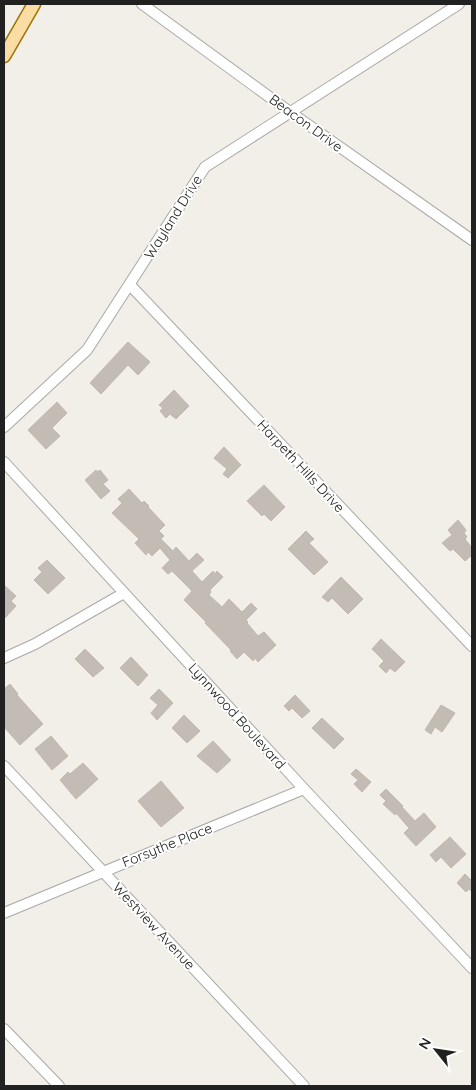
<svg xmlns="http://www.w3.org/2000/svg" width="476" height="1090" viewBox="0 0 476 1090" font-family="Quicksand,sans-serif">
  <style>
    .building { fill: #c2bcb4; stroke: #c3b7ab }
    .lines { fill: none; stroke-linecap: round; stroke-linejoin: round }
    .minor-casing { stroke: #a8a8a8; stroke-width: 12 }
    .major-casing { stroke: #9b7503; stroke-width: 15 }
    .minor { stroke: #fff; stroke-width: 10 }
    .major { stroke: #fadca4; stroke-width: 12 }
    .labels { text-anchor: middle; stroke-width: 4; stroke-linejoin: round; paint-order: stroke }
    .street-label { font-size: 14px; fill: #212121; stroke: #fff }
  </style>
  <rect width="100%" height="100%" fill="#f1efe8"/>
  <!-- building -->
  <path class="building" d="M128 342 150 362 138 375 128 365 101 394 90 383Z
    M174 390 189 406 176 419 170 414 166 418 160 411 163 408 159 405Z
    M57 402 67 413 52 428 60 436 46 449 28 430Z
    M224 447 241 465 228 478 223 474 227 469 214 458Z
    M96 470 97 472 100 470 108 480 103 484 110 491 101 499 85 480Z
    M264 485 285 507 271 521 264 514 262 516 247 501Z
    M129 489 142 503 144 501 149 506 148 507 165 525 159 531 164 536 161 539 173 551 176 547 189 561 197 553 204 560 192 571 202 582 213 571 215 574 217 571 223 577 210 590 211 592 209 595 222 607 229 599 242 612 251 603 257 609 246 620 248 622 247 623 258 636 264 632 276 645 258 662 255 658 253 661 244 652 237 659 230 651 231 650 205 623 206 622 184 600 192 591 172 571 168 574 162 568 170 560 160 548 152 556 148 552 146 555 135 543 139 539 112 513 122 503 118 499Z
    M458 520 466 530 464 533 467 537 465 539 472 548V555L465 561 453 549 450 551 442 543 452 535 448 530Z
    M306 531 314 539 309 543 328 562 314 575 288 549Z
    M47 560 65 578 48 594 34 580 42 572 38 568Z
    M341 577 363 599 348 614 332 598 328 602 322 597Z
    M4 585 16 596 11 601 16 606 4 619Z
    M381 639 405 662 395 672 390 668 386 673 379 666 384 661 372 649Z
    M85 649 104 668 93 677 75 659Z
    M131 657 148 675 138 686 120 668Z
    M10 684 18 694 17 695 43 724 20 745 4 727V689Z
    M159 689 173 703 157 720 151 713 158 705 150 698Z
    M295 695 310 711 302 718 292 708 289 711 284 706Z
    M441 705 455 713 442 732 435 727 431 734 425 730Z
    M184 715 200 731 187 743 172 728Z
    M322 718 344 739 334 749 312 728Z
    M51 736 68 756 52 770 35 749Z
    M213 741 231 760 217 773 197 756Z
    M83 763 98 779 76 799 60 780 68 772 70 774Z
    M356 769 371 782 362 792 354 784 358 780 351 774Z
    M161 781 184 808 161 827 138 801Z
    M386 789 403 806 402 807 415 821 424 813 436 827 416 846 404 833 409 828 396 813 395 815 383 804 386 801 380 795Z
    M450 837 466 854 451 868 441 857 436 862 430 855Z
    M465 874 472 881V892L469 889 466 892 457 883Z"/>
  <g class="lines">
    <!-- minor casing -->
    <g class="minor-casing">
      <path id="minor" d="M142 4 290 112 472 240
        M130 285 472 646
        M4 427 87 350 205 167 459 4
        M4 462 304 789 472 968
        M4 658 35 644 124 593
        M4 766 304 1086
        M4 913 304 789
        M4 1029 59 1086"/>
    </g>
    <!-- major casing -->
    <g class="major-casing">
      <path id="major" d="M4 56 34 4"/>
    </g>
    <!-- minor -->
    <use href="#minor" class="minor"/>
    <!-- major -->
    <use href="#major" class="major"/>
  </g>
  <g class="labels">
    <!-- street labels -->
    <g class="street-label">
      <text transform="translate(306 123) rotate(36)" y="5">Beacon Drive</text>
      <text transform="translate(173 217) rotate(-58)" y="5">Wayland Drive</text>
      <text transform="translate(301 466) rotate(47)" y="5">Harpeth Hills Drive</text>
      <text transform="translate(237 716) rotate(48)" y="5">Lynnwood Boulevard</text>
      <text transform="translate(167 845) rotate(-22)" y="5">Forsythe Place</text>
      <text transform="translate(154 926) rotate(47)" y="5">Westview Avenue</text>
    </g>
  </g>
  <!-- border -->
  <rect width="476" height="1090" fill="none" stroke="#212121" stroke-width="10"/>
  <!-- north arrow -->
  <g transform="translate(436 1050) rotate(300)" stroke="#ffffff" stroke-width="4" paint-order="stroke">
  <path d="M0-4L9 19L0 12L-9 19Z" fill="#212121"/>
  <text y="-8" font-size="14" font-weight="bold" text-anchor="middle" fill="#212121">N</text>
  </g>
</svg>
